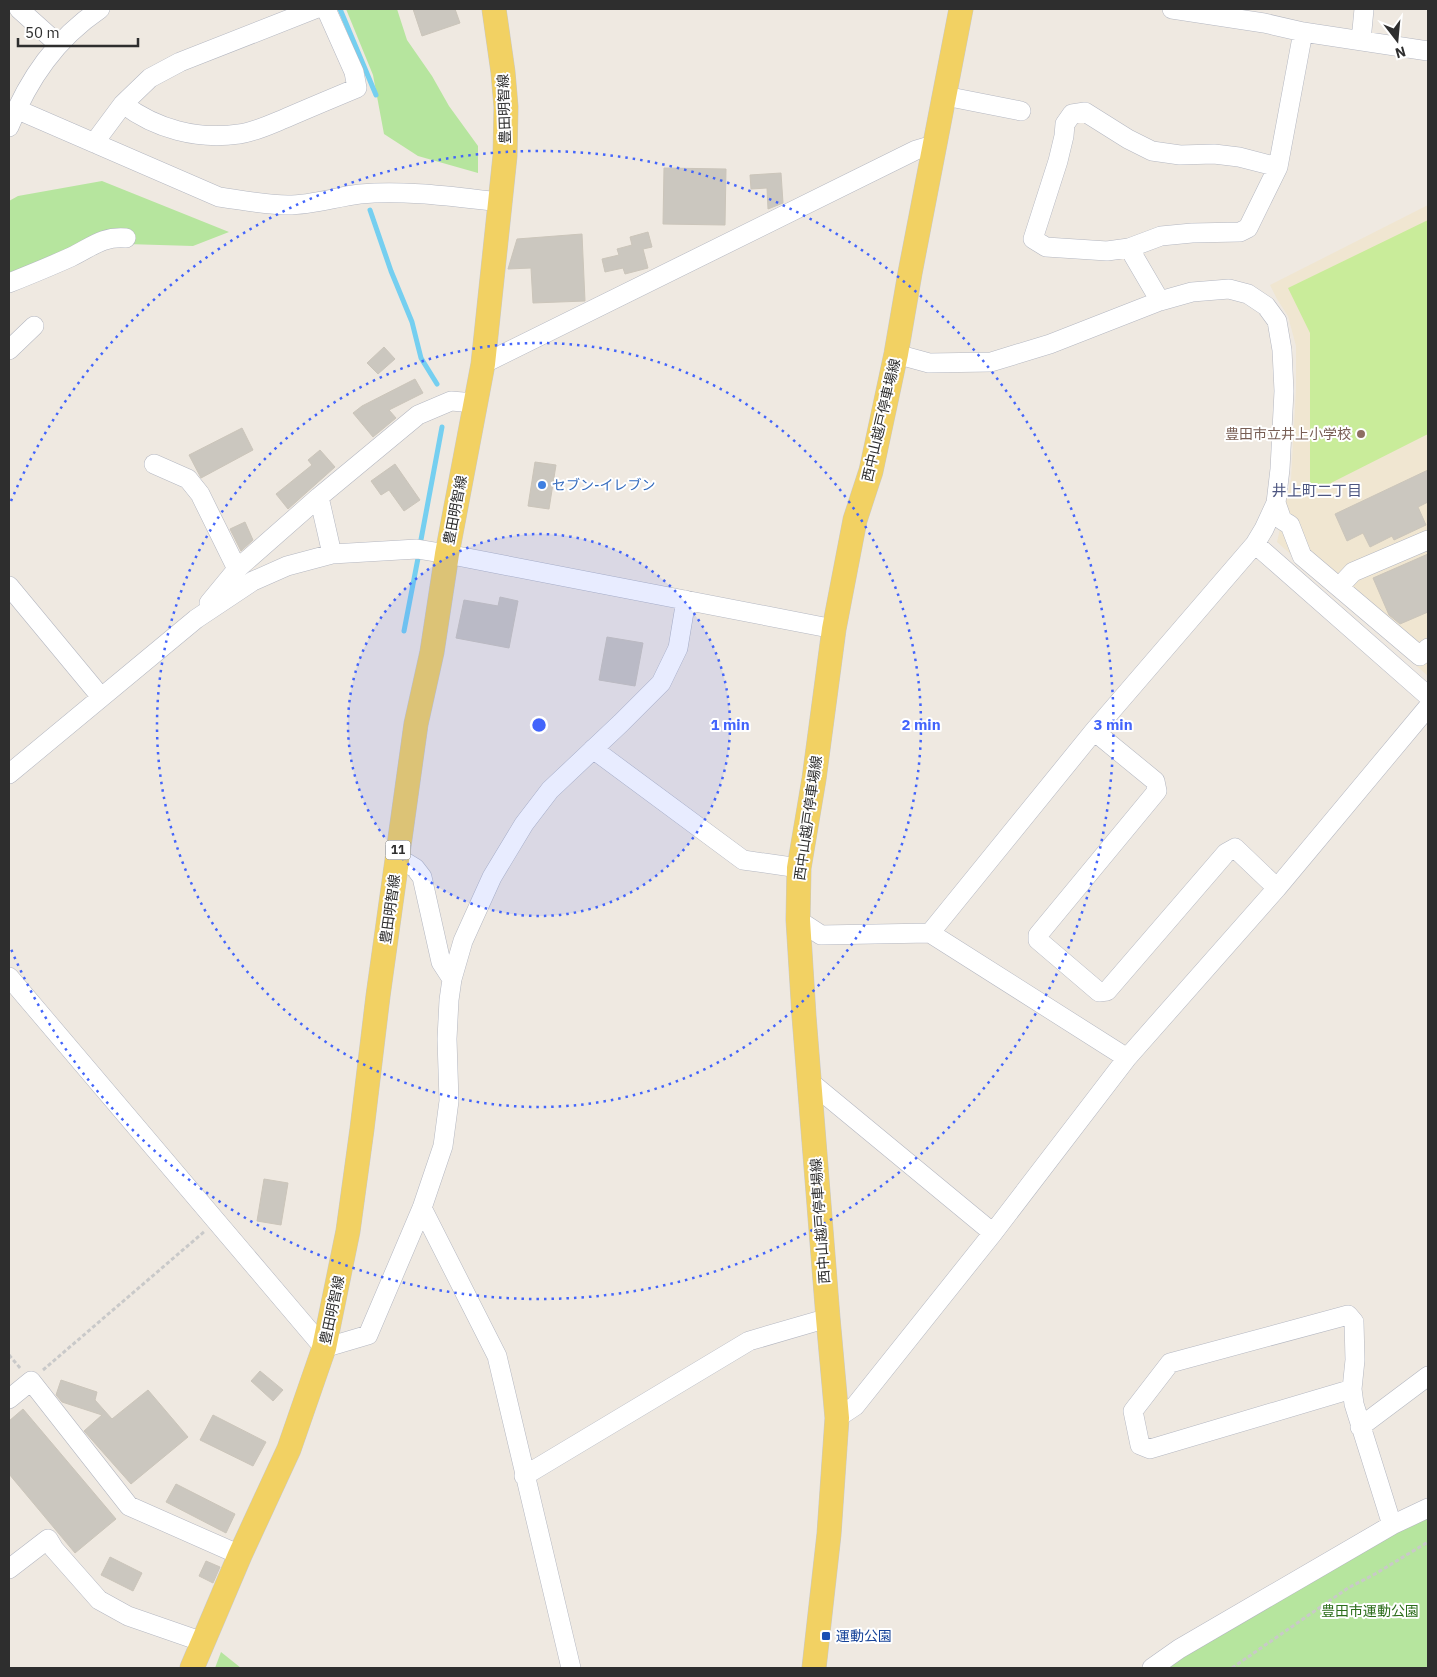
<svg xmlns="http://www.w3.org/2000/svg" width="1437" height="1677" viewBox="0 0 1437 1677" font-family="'IBM Plex Sans','Noto Sans JP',sans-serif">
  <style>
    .education { fill: #f0e6d1 }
    .green { fill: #b6e59e }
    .pitch { fill: #c9ec9a }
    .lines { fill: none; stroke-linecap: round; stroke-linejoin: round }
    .stream { stroke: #75cff0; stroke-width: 5 }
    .building { fill: #cbc7bf; stroke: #cbc5ba }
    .minor-casing { stroke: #b4b7c1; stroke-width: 20 }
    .major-casing { stroke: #c9c9c9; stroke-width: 25 }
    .path { stroke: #c9c9c9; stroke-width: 3; stroke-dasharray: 4 2.5; stroke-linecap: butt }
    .minor { stroke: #fff; stroke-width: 19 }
    .major { stroke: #f2d163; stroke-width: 24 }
    .ring { fill: none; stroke: #4264fb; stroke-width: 2.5; stroke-dasharray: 2.5 5 }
    .education-dot { fill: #8d6e63; stroke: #fff; stroke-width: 2 }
    .shop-dot { fill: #3f7fe0; stroke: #fff; stroke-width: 2 }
    .transit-dot { fill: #1a4fb4; stroke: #fff; stroke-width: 2 }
    .labels { text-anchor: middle; stroke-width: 4; stroke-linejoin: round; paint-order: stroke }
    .shield { fill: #fff; stroke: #6d6d6d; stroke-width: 1 }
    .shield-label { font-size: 12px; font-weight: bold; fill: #2e2e2e }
    .street-label { font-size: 14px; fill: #2e2e2e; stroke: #fff }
    .education-label { font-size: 14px; fill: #785e54; stroke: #fff; text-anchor: end }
    .shop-label { font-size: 14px; fill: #366cbe; stroke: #fff; text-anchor: start }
    .park-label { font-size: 14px; fill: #2c6e1b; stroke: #fff }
    .transit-label { font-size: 14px; fill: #164399; stroke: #fff; text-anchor: start }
    .neighbourhood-label { font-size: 15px; fill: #4d5680; stroke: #fff }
    .centre { fill: #4264fb; stroke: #fff; stroke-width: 2.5 }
    .ring-label { font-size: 15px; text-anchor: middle; font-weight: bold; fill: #4264fb; stroke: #fff; stroke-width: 4; stroke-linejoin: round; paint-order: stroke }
  </style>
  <rect width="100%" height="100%" fill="#efe9e1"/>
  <!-- education -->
  <path class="education" d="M1428 205V676L1277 542 1291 479 1296 389V346L1288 316 1277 299 1270 285Z"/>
  <!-- green -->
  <path class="green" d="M346 9H397L407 40 432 76 449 106 478 146V173L418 156 384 134 373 75Z
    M102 181 229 232 193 246 93 243 9 277V201L18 196Z
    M1428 1514V1668H1169L1184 1656Z
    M221 1652 241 1668H215Z"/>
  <!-- pitch -->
  <path class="pitch" d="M1428 220V434L1323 487 1310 484V333L1288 288Z"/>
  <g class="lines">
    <!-- stream -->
    <path class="stream" d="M340 9 376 95
      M370 210 391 271 412 322 421 358 437 384
      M420 545 442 427
      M404 631 419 553"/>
  </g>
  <!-- building -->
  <path class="building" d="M413 9H455L460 23 422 36Z
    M664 168 726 169 725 225 663 224Z
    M781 173 783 203 768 209 767 188 751 189 750 175Z
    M648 232 652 247 643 249 648 268 625 274 623 268 605 272 602 259 619 255 617 249 632 245 630 237Z
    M582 234 585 301 533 303 531 268 508 269 517 239Z
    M384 347 395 359 378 374 367 363Z
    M415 379 423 393 389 410 396 418 373 437 353 413 362 406Z
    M242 428 253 450 201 478 189 455Z
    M320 450 335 467 288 509 276 494 312 465 308 460Z
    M535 462 556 465 549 509 528 506Z
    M395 464 420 500 404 511 389 490 381 495 371 481Z
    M1428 470V502L1418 507 1426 525 1394 540 1392 536 1370 547 1363 533 1347 541 1335 514Z
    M245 522 253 540 241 551 230 529Z
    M1428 554V612L1400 624 1389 615 1373 578Z
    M500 597 518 601 509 648 456 638 464 600 498 606Z
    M607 637 643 643 635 686 599 680Z
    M264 1179 288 1183 281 1225 257 1221Z
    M260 1371 283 1390 273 1401 251 1381Z
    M61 1380 97 1392 95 1400 112 1419 148 1390 188 1437 131 1484 84 1431 102 1415 62 1402 56 1395Z
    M23 1409 116 1519 75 1553 9 1474V1421Z
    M213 1415 266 1442 253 1466 200 1440Z
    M176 1484 235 1514 226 1533 166 1502Z
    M110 1557 142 1573 133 1591 101 1575Z
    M206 1561 220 1567 213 1583 199 1576Z"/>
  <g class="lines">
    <!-- minor casing -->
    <g class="minor-casing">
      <path id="minor" d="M19 9 58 44
        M1172 9 1264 23 1303 32 1428 51
        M1361 41 1364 9
        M945 96 1021 111
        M123 104C156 129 197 140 239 134 255 132 271 124 286 118 309 108 333 98 357 88L354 72 326 9
        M16 109 219 197C242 200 265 205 288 205 312 205 336 197 360 194 407 190 454 197 501 202
        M9 127C29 78 56 39 100 9
        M94 143 123 104 150 78 180 62 315 9
        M1278 167 1248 228 1240 232 1192 233 1161 236 1129 248 1107 251 1046 247 1033 239 1058 161 1064 136 1065 124 1072 114 1085 112 1128 139 1152 151 1180 155 1214 154 1239 157 1278 167 1303 32
        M1129 248 1160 301
        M9 283C29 275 51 266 71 257 92 247 102 236 126 238
        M9 350 34 326
        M896 354 929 363 991 362 1050 344 1160 301 1192 292 1229 289 1248 294 1266 306 1277 321 1282 350 1284 391 1280 469 1276 503 1264 529 1255 544 1094 731 930 933
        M483 364 916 150 936 144
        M154 464 188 479 200 494 237 569
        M319 497 332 554
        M1276 503 1282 520 1290 525 1302 556 1420 656 1428 648
        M1255 544 1428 696
        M9 586 101 697
        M1339 587 1353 572 1428 540
        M209 603 237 569 319 497 418 415 451 401 475 403
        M1094 731 1155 781 1157 791 1038 935V940L1099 992 1107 991 1226 853 1235 848 1277 888
        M593 749 743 860 799 868
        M9 774 196 619 253 581 287 566 332 554 417 549 447 554 834 629
        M397 857 415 868 422 877 441 962 452 979
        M798 920 821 935 930 933 1127 1058
        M9 977 324 1348 368 1335 422 1208 443 1146 449 1101 447 1039 449 1000 452 979 463 941 492 877 524 824 550 790 621 723 661 683 678 648 686 600
        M809 1081 993 1233
        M422 1208 497 1356 571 1668
        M1352 1389 1150 1449 1140 1445 1133 1411 1170 1363 1348 1315 1354 1322 1355 1360 1352 1389 1354 1404 1392 1525
        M9 1399 31 1381 129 1506 240 1555
        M837 1418 855 1406 993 1233 1127 1058 1277 888 1428 707
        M1360 1427 1428 1376
        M524 1476 749 1341 828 1318
        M9 1569 48 1539 54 1549 99 1600 128 1616 203 1642
        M1152 1668 1179 1649 1392 1525 1428 1508"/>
    </g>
    <!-- major casing -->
    <g class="major-casing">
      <path id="major" d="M192 1668 240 1555 289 1449 324 1348 348 1231 362 1129 378 996 416 724 432 652 447 554 483 364 505 156 506 107 503 72 494 9
        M814 1668 829 1534 837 1418 828 1318 804 1016 798 920 799 868 814 779 834 629 855 520 871 471 896 354 910 273 961 9"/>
    </g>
    <!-- path -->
    <path class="path" d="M9 1355 21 1369
      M43 1370 205 1231
      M1232 1668 1348 1588 1375 1574 1428 1542"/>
    <!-- minor -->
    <use href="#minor" class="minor"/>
    <!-- major -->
    <use href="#major" class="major"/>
  </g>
  <!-- distance rings -->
  <circle cx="539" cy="725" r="191" fill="#4264fb" fill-opacity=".12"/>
  <g class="ring">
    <circle cx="539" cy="725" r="191"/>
    <circle cx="539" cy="725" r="382"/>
    <path d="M11 501A574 574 0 1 1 11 949"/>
  </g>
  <!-- markers -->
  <circle class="education-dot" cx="1361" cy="434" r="5"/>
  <circle class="shop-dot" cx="542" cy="485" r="5"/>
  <rect class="transit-dot" x="821" y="1631" width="10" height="10" rx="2.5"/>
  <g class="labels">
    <!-- shield labels -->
    <rect class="shield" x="385.5" y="840.5" width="25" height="19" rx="4"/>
    <g class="shield-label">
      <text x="398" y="854">11</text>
    </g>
    <!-- street labels -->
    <g class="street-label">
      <text transform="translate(504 109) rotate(-92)" y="5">豊田明智線</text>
      <text transform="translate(881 420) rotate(-77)" y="5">西中山越戸停車場線</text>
      <text transform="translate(455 510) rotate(-79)" y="5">豊田明智線</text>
      <text transform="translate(808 818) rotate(-82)" y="5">西中山越戸停車場線</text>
      <text transform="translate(390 909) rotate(-82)" y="5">豊田明智線</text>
      <text transform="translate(820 1221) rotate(-94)" y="5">西中山越戸停車場線</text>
      <text transform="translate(332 1310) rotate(-78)" y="5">豊田明智線</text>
    </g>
    <!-- education labels -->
    <g class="education-label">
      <text x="1351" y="439">豊田市立井上小学校</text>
    </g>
    <!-- shop labels -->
    <g class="shop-label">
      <text x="552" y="490">セブン-イレブン</text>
    </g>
    <!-- park labels -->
    <g class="park-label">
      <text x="1370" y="1616">豊田市運動公園</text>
    </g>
    <!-- transit labels -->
    <g class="transit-label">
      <text x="836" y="1641">運動公園</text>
    </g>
    <!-- neighbourhood labels -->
    <g class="neighbourhood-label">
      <text x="1317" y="496">井上町二丁目</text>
    </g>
  </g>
  <circle cx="539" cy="725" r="8" class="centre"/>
  <g class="ring-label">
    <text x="730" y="730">1 min</text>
    <text x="921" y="730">2 min</text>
    <text x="1113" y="730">3 min</text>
  </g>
  <!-- border -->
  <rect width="1437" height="1677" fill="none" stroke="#2e2e2e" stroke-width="20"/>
  <!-- north arrow -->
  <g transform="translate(1397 40) rotate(164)" stroke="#ffffff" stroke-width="4" paint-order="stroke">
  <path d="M0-4L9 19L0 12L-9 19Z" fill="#2e2e2e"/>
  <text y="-8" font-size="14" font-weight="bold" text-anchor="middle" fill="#2e2e2e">N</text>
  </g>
  <!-- scale -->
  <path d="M18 38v8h120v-8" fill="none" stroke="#2e2e2e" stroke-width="2.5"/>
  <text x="25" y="38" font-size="15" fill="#2e2e2e" stroke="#ffffff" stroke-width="4" paint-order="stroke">50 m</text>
</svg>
